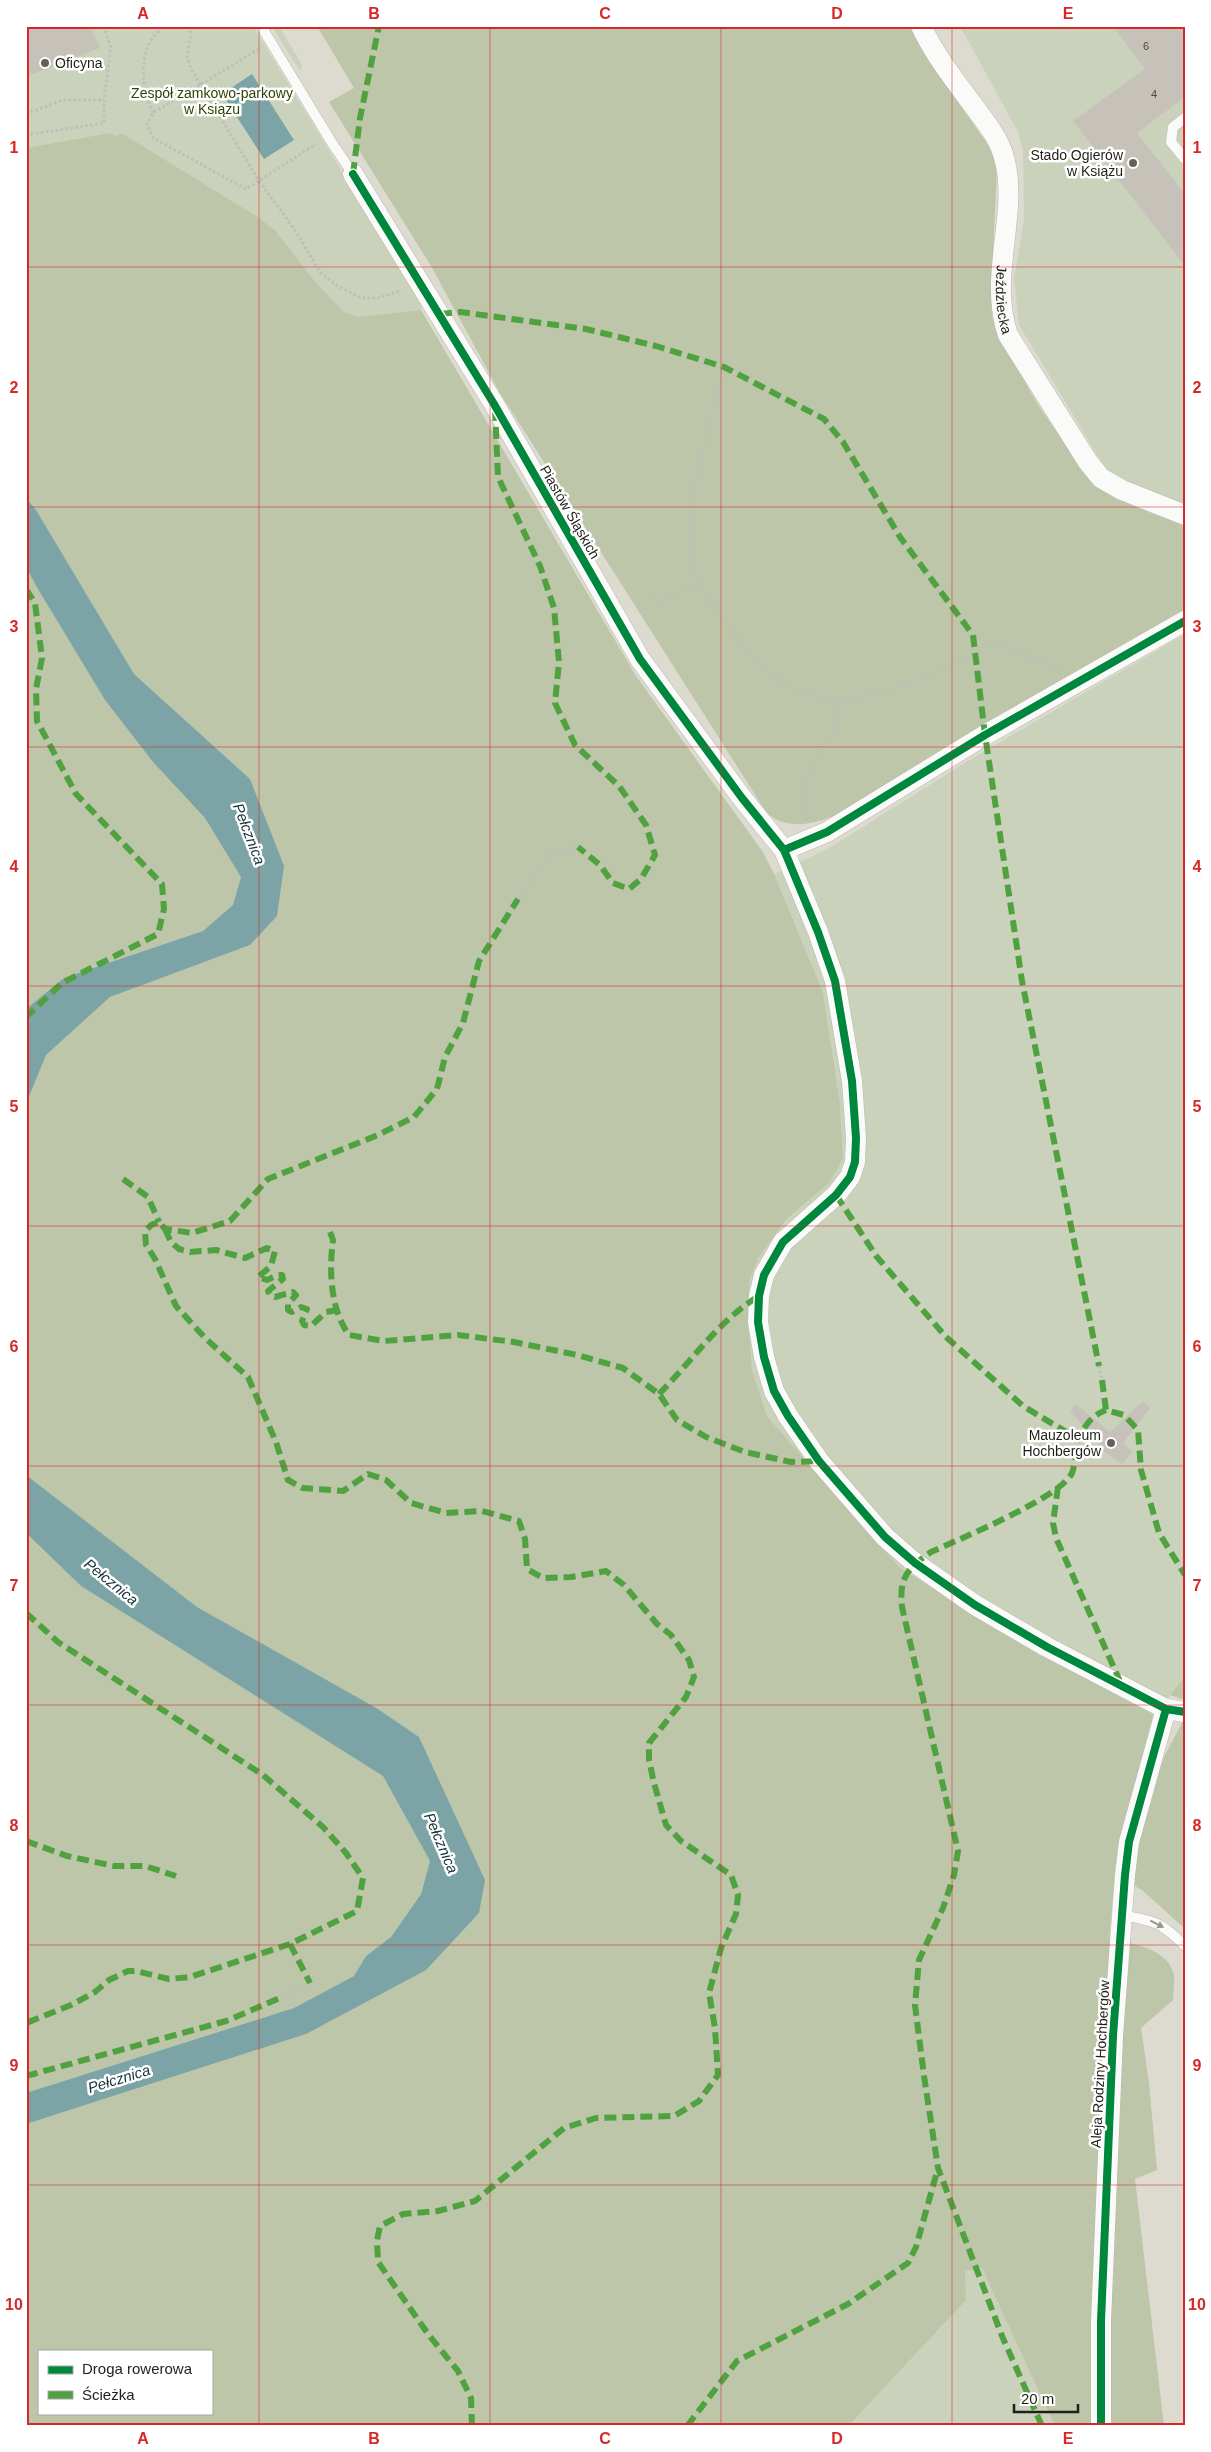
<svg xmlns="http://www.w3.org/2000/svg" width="1211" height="2452" viewBox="0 0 1211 2452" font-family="Arial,sans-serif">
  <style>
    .green { fill: #cbd2bb; fill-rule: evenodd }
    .forest { fill: #bdc6a9; fill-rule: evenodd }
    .water { fill: #7ca4a6 }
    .building { fill: #c6c2b9 }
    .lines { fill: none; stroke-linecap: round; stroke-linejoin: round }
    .lane-casing { stroke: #b9b7ae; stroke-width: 11 }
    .street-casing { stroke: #b9b7ae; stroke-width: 21 }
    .path { stroke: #bfbeba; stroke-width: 3; stroke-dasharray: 2.5 2.5; stroke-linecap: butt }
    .lane { stroke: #fafaf8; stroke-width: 10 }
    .street { stroke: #fafaf8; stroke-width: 20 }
    .quiet { stroke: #50a240; stroke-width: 6; stroke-dasharray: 12 6; stroke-linecap: butt }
    .cycleway-casing { stroke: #fff; stroke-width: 11 }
    .cycleway { stroke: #00873e; stroke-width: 8 }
    .oneway { fill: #989793 }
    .grid { fill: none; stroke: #d62828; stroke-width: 1; stroke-opacity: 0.55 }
    .poi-dot { fill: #636158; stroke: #fff; stroke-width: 2 }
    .labels { text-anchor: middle; stroke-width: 5; stroke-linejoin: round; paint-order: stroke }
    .number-label { font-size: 11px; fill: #4b4841 }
    .poi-label { font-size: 14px; fill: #211f18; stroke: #fff; text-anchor: end }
    .park-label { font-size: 14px; fill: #304300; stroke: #fff }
    .street-label { font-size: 14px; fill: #211f18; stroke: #fff }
    .water-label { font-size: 15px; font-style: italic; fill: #173439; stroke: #fff }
    .neatline { fill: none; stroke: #d62828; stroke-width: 2 }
    .grid-label { font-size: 16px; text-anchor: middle; font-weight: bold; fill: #d62828 }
  </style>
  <rect width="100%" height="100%" fill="#dddbcf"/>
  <!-- green -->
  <path class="green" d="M90 26H253L421 301V310C401 311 378 318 359 317 331 316 294 251 276 231L434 1116 900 1568 767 1416 752 1369 748 1316 749 1282 758 1258 788 1219 829 1182 843 1158 840 1104 823 992 774 874 831 847 966 762 1185 634V1677L1153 1716 1116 1861 1109 1939 1086 2426H26V77L99 48ZM39 2351H211V2413H39Z
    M272 26H279L302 65 301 70H299Z
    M960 26H1185V507L1116 477 1105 468 1019 325 1014 279 1024 220 1023 152 1018 132Z"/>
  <!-- forest -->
  <path class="forest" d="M317 26H912L916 39 938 74 991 149 997 170 991 294 992 316 998 335 1038 405 1085 473 1104 490 1148 512 1185 525V609L845 811C819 823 789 833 766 812L500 393 431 266 329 102 354 88Z
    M111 133 115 136 123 134 256 216 276 231 316 283 344 312 358 317 421 310 636 676 763 852 774 874 823 992 840 1104 843 1158 830 1182 787 1219 758 1258 749 1282 748 1316 752 1369 767 1416 900 1568 1022 1643 1153 1715 1116 1861 1109 1938C1131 1944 1165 1947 1173 1972 1176 1979 1173 1992 1173 2000L1141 2028 1149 2083 1157 2170 1135 2179 1164 2426H1055L982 2268 965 2271 966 2300 848 2426H26V2124L306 2034 479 1913 419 1737 378 1709 197 1607 26 1475V1104L46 1055 110 997 250 945V779L134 674 36 510 26 498V148ZM39 2351H211V2413H39Z
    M26 567 105 700 153 762 205 818 242 877 233 905 203 931 64 978 26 1009Z
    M26 1534 81 1586 383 1776 430 1861 421 1893 391 1937 366 1956 354 1976 294 2008 26 2093Z
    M1185 1677V1700L1170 1695Z
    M1185 1717V1929L1142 1890 1131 1884 1147 1799 1155 1785 1164 1757Z"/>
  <!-- water -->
  <path class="water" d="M252 74 294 140 264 159 222 94Z
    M26 498 36 510 134 674 250 779 284 866 277 916 250 945 110 997 46 1055 26 1104V1009L64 978 203 931 233 905 241 877 205 818 153 762 105 700 38 589 26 567Z
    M26 1475 197 1607 378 1709 419 1737 485 1880 479 1913 426 1970 306 2034 26 2124V2093L294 2008 354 1976 366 1956 391 1937 421 1894 430 1861 383 1776 81 1586 26 1533Z"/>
  <!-- building -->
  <path class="building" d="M26 26H90L100 48 26 77Z
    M1113 26H1185V97L1137 133 1185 194V266L1073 121 1145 69Z
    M1143 1401 1150 1408 1123 1443 1132 1452 1122 1464 1098 1447 1100 1445 1070 1411 1076 1404 1110 1432Z"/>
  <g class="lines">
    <!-- lane casing -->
    <g class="lane-casing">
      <path id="lane" d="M261 26 332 143 353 174
        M1185 118 1173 127 1171 142 1185 159
        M1122 1915C1155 1921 1161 1922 1185 1946"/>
    </g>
    <!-- street casing -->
    <g class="street-casing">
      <g id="street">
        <path id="s1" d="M921 26C935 56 956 82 976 109 986 123 998 137 1003 154 1021 210 987 274 1008 335L1088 462 1101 478 1122 490 1185 515"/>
        <path d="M353 174 494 404 640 659 742 798 784 850 818 932 835 981 852 1081 856 1138 855 1162 850 1177 836 1195 783 1242 764 1275 759 1296 758 1322 764 1357 774 1391 788 1416 819 1461 885 1537 915 1563 975 1605 1047 1647 1166 1709 1185 1712"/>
        <path d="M784 850 827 832 985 735 1185 621"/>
        <path d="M1101 2426V2321L1113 2036 1125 1875 1129 1842 1166 1709"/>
      </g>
    </g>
    <!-- path -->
    <path class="path" d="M192 26 187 56 191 69 259 181 295 230 320 272 336 285 361 298H378L400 291
      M259 49 153 113 147 124 153 138 246 189 316 144
      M153 113C143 94 139 62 150 42 153 37 159 31 163 26
      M26 114 63 100H104
      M26 135 104 123V100L111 47 103 26
      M724 367C712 420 677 521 694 571 704 599 728 626 747 649 771 676 798 697 836 699 863 700 911 683 935 672 951 665 958 659 976 654
      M650 595 659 604 699 583
      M973 635 1059 668
      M807 820V779L809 769 832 735 837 718 838 699
      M518 899 552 853 578 847
      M1099 1366 1102 1380
      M280 1998 310 1983"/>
    <!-- lane -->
    <use href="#lane" class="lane"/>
    <!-- street -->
    <use href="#street" class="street"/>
    <!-- quiet -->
    <path class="quiet" d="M353 174 360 118 379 26
      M440 314 460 312 586 329 656 346 724 367 824 419 843 442 900 537 973 635 985 735 1022 981 1099 1366
      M495 409 498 477 540 566 554 608 559 662 555 703 575 745 619 786 646 825 655 855 641 879 629 889 613 883 600 865 578 847
      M26 589 35 603 42 658 36 689 37 721 76 794 162 884 164 909 158 934 62 983 26 1017
      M123 1179 148 1197 159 1222
      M836 1195 877 1257 946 1337 1023 1406 1078 1439C1086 1424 1091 1416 1106 1410
      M165 1229 171 1242 179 1249 190 1252 216 1250 245 1258 267 1248 275 1251 271 1266 258 1277 267 1280 278 1275H282L283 1279 268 1291 270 1295 275 1297 293 1292 296 1295 288 1304V1310L292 1312 301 1307 307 1309 302 1321 304 1325 311 1326 326 1312 337 1310
      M330 1232 333 1240C329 1270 330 1309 349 1335L384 1341 458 1335 514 1342 577 1355 623 1368 659 1394 677 1420 706 1437 745 1452 791 1462 819 1461
      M1102 1380 1106 1410 1124 1415 1138 1430 1141 1470 1159 1533 1185 1575
      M659 1394C692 1361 718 1321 759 1296
      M1058 1487 1053 1523 1056 1538 1119 1679V1685
      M26 1613 58 1642 263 1775 323 1827 346 1853 363 1878 357 1911 290 1944 190 1977 169 1979 136 1971H128L109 1980 95 1992 71 2005 26 2023
      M26 1841 67 1856 114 1866H145L176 1876
      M290 1944 310 1983
      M26 2076 226 2021 280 1998
      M472 2426 471 2398 458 2371 428 2334 378 2262 377 2240 380 2226 403 2214 438 2211 475 2201 564 2128 596 2118 674 2116 699 2101 718 2075 715 2028 709 1993 721 1948 736 1914 738 1895 731 1875 681 1841 666 1825 654 1783 649 1760V1743L686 1697 694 1677 689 1660 671 1635 657 1624 624 1585 606 1571 571 1577 543 1578 527 1569 525 1539 519 1521 482 1511 446 1513 411 1503 386 1480 368 1474 343 1491 303 1488 288 1480 276 1442 248 1377 205 1338 176 1306 155 1259 146 1245 145 1232 151 1225 159 1222 165 1229 192 1233 230 1221 268 1179 378 1135 414 1117 437 1089 445 1057 463 1023 479 961 518 899
      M687 2426 737 2361 848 2304 908 2263 916 2247 938 2168
      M1042 2426 1002 2336 938 2168 924 2076 915 2005 919 1960 943 1908 954 1875 958 1851 902 1607C899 1577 907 1569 931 1552 957 1540 1062 1497 1072 1473 1076 1463 1074 1450 1078 1439"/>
    <!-- cycleway casing -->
    <g class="cycleway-casing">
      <path id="cycleway" d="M353 174 494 404 640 659 742 798 784 850 818 932 835 981 852 1081 856 1138 855 1162 850 1177 836 1195 783 1242 764 1275 759 1296 758 1322 764 1357 774 1391 788 1416 819 1461 885 1537 915 1563 975 1605 1047 1647 1166 1709 1185 1712
        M784 850 827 832 985 735 1185 621
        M1101 2426V2321L1113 2036 1125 1875 1129 1842 1166 1709"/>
    </g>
    <!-- cycleway -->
    <use href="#cycleway" class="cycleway"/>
  </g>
  <!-- one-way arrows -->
  <defs><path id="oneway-solid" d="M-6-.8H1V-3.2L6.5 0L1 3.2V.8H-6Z" transform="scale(1.25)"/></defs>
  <use class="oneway" href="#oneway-solid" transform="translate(1157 1924) rotate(27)"/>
  <!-- grid -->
  <path class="grid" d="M259 26V2426M490 26V2426M721 26V2426M952 26V2426M26 267H1185M26 507H1185M26 747H1185M26 986H1185M26 1226H1185M26 1466H1185M26 1705H1185M26 1945H1185M26 2185H1185"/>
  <!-- markers -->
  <g class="poi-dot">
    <circle cx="45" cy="63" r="5"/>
    <circle cx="1133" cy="163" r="5"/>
    <circle cx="1111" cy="1443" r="5"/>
  </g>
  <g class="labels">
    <!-- number labels -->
    <g class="number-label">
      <text x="1146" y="50">6</text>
      <text x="1154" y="98">4</text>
    </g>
    <!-- poi labels -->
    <g class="poi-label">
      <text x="55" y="68" text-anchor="start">Oficyna</text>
      <text x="1123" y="160">Stado Ogierów<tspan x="1123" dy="16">w Książu</tspan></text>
      <text x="1101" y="1440">Mauzoleum<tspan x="1101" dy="16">Hochbergów</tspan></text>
    </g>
    <!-- park labels -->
    <g class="park-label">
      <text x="212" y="98">Zespół zamkowo-parkowy<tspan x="212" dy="16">w Ksiązu</tspan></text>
    </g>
    <!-- street labels -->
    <g class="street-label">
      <text dy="5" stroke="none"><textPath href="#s1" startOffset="299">Jeździecka</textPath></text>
      <text transform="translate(570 512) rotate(60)" y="5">Piastów Śląskich</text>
      <text transform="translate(1100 2064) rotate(-87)" y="5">Aleja Rodziny Hochbergów</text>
    </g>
    <!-- water labels -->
    <g class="water-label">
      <text transform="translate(249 834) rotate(69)" y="5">Pełcznica</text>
      <text transform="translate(111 1582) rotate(39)" y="5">Pełcznica</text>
      <text transform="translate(441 1843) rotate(67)" y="5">Pełcznica</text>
      <text transform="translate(119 2079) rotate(-17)" y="5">Pełcznica</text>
    </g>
  </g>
  <!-- border -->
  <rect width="1211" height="2452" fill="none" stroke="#ffffff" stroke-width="55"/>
  <!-- legend -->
  <rect x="38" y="2350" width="175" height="65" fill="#ffffff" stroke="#a6a5a3"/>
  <rect x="48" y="2366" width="25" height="8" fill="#00873e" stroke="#a6a5a3"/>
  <text x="82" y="2374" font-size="15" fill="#211f18">Droga rowerowa</text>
  <rect x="48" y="2391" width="25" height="8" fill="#50a240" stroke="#a6a5a3"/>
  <text x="82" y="2400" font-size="15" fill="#211f18">Ścieżka</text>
  <!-- scale -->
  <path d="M1014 2404v8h64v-8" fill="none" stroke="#211f18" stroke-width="2.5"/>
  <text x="1021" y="2404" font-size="15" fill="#211f18" stroke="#ffffff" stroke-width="4" paint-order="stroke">20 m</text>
  <rect x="28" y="28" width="1156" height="2396" class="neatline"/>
  <g class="grid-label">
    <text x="143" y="19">A</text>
    <text x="374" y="19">B</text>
    <text x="605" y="19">C</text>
    <text x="837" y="19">D</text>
    <text x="1068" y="19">E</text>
    <text x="14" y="153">1</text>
    <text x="1197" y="153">1</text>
    <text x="14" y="393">2</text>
    <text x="1197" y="393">2</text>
    <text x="14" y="632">3</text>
    <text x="1197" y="632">3</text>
    <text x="14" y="872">4</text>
    <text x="1197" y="872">4</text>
    <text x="14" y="1112">5</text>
    <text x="1197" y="1112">5</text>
    <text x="14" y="1352">6</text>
    <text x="1197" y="1352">6</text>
    <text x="14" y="1591">7</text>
    <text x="1197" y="1591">7</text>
    <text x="14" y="1831">8</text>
    <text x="1197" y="1831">8</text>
    <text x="14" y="2071">9</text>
    <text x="1197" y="2071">9</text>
    <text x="14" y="2310">10</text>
    <text x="1197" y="2310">10</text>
    <text x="143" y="2444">A</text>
    <text x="374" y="2444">B</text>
    <text x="605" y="2444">C</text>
    <text x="837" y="2444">D</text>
    <text x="1068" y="2444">E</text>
  </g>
</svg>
